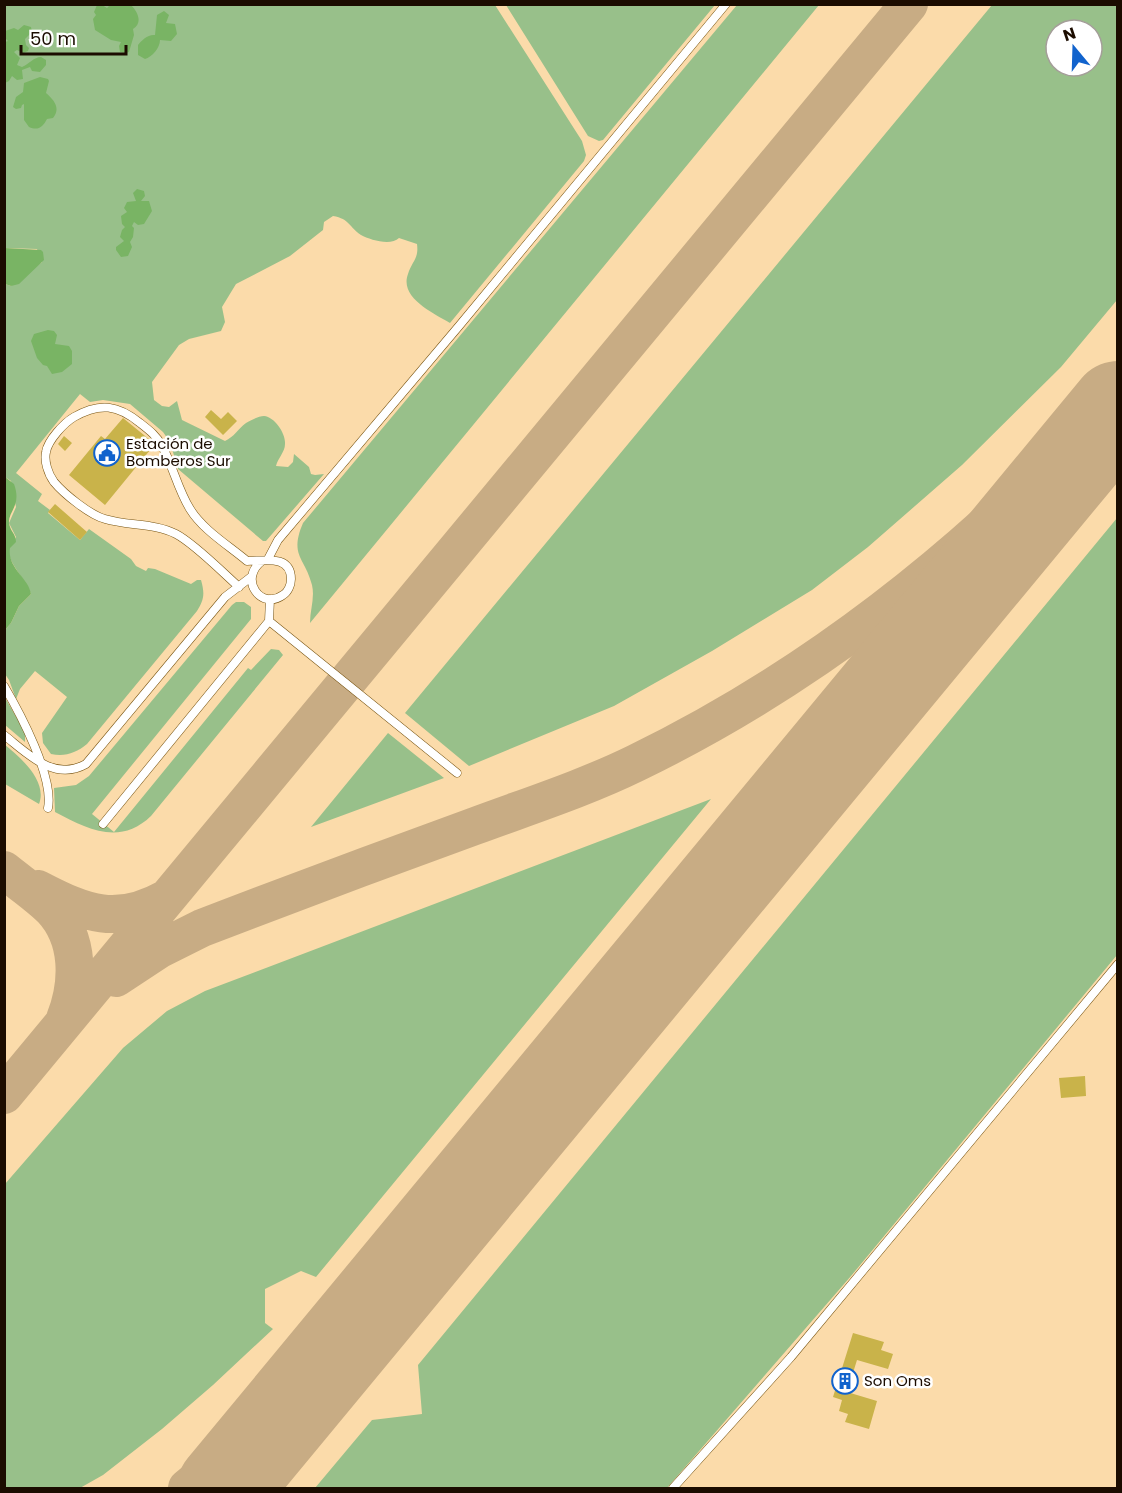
<svg xmlns="http://www.w3.org/2000/svg" width="1122" height="1493" viewBox="0 0 1122 1493" font-family="Poppins,sans-serif">
  <style>
    .green { fill: #98c08a; fill-rule: evenodd }
    .forest { fill: #79b464 }
    .lines { fill: none; stroke-linecap: round; stroke-linejoin: round }
    .taxiway { stroke: #c8ac84; stroke-width: 38 }
    .runway { stroke: #c8ac84; stroke-width: 94 }
    .building { fill: #c9b34a }
    .lane-casing { stroke: #785411; stroke-width: 9 }
    .lane { stroke: #fff; stroke-width: 8 }
    .labels { text-anchor: middle; stroke-width: 5; stroke-linejoin: round; paint-order: stroke }
    .poi-label { font-size: 15px; fill: #1b0c00; stroke: #fff; text-anchor: start }
  </style>
  <rect width="100%" height="100%" fill="#fbdbaa"/>
  <!-- green -->
  <path class="green" d="M5 5H495L582 141 586 155 584 161 450 323C434 313 399 298 408 274 412 261 419 259 417 244L399 238C391 246 370 240 361 235 349 227 350 219 333 216L324 222 323 230 290 256 236 284 222 307 225 322 221 331 189 339 179 345 152 382 154 400 162 406 169 407 177 401 182 420 225 441C234 437 238 429 246 423 251 420 259 416 264 416 275 417 286 434 285 444 285 452 278 458 276 466L288 467 293 462 294 454 309 467 311 474 315 475 324 474 266 541H263L178 469 170 442 163 432 130 404 103 400 90 402 80 394 16 473 42 494 38 501 50 510 48 513 80 540 89 529 131 559 136 566 146 571 148 568 155 569 191 584 197 580H201C205 594 204 600 197 611L87 744C76 753 65 757 51 754L43 743 42 733 67 697 35 671 20 689 16 699 9 680 5 674V630L11 623 19 606 31 594C28 583 6 560 9 550 10 546 14 542 16 537L9 523 16 507 11 481 5 477V284L11 286 42 262 37 249 5 248Z
    M506 5H715L603 140 599 141 588 136Z
    M737 5H819L310 623C310 610 315 598 312 585 305 557 289 556 303 523Z
    M992 5H1117V300L1061 367 962 465 868 547 812 590 712 651 614 706 469 766 405 713ZM1056 30H1092V66H1056Z
    M1117 518V955L851 1276 667 1488H315L372 1420 422 1414 418 1365Z
    M236 602H244L251 607V619L92 814 114 832 248 668 251 670 271 649 279 650 283 655 151 816C120 846 87 829 55 812L54 788 76 785 89 776 232 605Z
    M4 696 25 732V742L5 725Z
    M388 733 444 778 311 827Z
    M4 744C20 757 48 781 39 804L5 784Z
    M711 799 316 1277 301 1271 265 1289V1323L273 1329 213 1385 162 1429 103 1475 80 1488H5V1184L123 1048 167 1011 205 991Z"/>
  <!-- forest -->
  <path class="forest" d="M97 5H102L107 8 110 5H131C138 12 143 23 133 29L134 35 129 52 126 53 120 52 119 46 121 42 111 40 95 30 93 19 96 15 94 12Z
    M164 11 169 15 166 23 175 24 177 34 171 41 160 40C160 48 152 57 145 59L138 55V45C142 40 148 34 155 35L157 15Z
    M24 25 31 27 32 32 25 39 26 45 29 48 28 51 23 53 17 50 14 52 20 58 17 65 22 67C29 64 34 57 41 57L46 60V65L40 72 32 71 30 67 22 70 23 79 17 80 12 76 9 81 5 83V42L8 41 5 38V31L14 28 18 30Z
    M40 77 48 79 49 81 46 93C54 100 61 108 53 118L47 119C43 127 38 131 29 127L24 120V104L22 105 21 108 16 109 13 107 16 97 23 92 24 83Z
    M137 189 144 191 145 196 141 201H149L152 211 144 224 138 225 134 222 132 226 134 228 133 237 130 242 132 247 128 256 121 257 116 250V247L124 241 120 237 122 230 125 227 122 224 121 216 127 212 124 208 127 202 136 201 133 193Z
    M5 248 41 250 43 252 44 260 19 284 11 286 5 284Z
    M48 330 54 331 57 335 55 344 69 346 72 351V364L62 372 52 374 47 366 43 365 37 358 31 341 34 334Z
    M5 477 14 484C22 506 8 511 9 523 10 531 16 534 16 542L10 548C7 568 29 578 31 594L19 606 11 623 5 630Z"/>
  <g class="lines">
    <!-- taxiway -->
    <path class="taxiway" d="M4 870C20 883 38 895 52 909 80 939 79 983 65 1019
      M38 889C86 914 117 926 167 898
      M116 978 160 949 202 928C293 893 384 859 475 826 529 806 585 788 636 763 819 674 981 543 1118 393
      M4 1095 909 4
      M187 1488 267 1422 354 1331"/>
    <!-- runway -->
    <path class="runway" d="M224 1488 1118 408"/>
  </g>
  <!-- building -->
  <path class="building" d="M211 410 221 419 228 412 237 421 223 435 205 417Z
    M123 418 155 444 105 505 69 475 101 436 105 439Z
    M64 436 72 443 65 451 58 444Z
    M55 504 87 532 80 540 48 512Z
    M1085 1076 1086 1096 1061 1098 1059 1078Z
    M853 1333 884 1342 881 1350 893 1354 888 1369 857 1360 847 1392 877 1401 869 1429 845 1422 848 1414 839 1411 842 1400 833 1397Z"/>
  <g class="lines">
    <!-- lane casing -->
    <g class="lane-casing">
      <path id="lane" d="M268 559 278 540 459 326 726 4
        M239 587C222 572 195 544 176 534 155 523 128 526 105 519 90 515 64 494 54 482 48 474 44 461 46 452 48 440 64 423 74 417 100 402 118 405 140 423 149 430 157 436 162 446 173 466 178 490 190 509 203 530 228 545 247 561 263 561 291 554 291 579 291 585 288 592 283 595 261 611 238 579 262 561
        M269 621 457 773
        M4 686C20 713 54 777 48 808
        M4 735C28 754 54 782 86 764L225 597 251 577
        M103 824 269 621 270 599
        M673 1488 791 1357 1118 964"/>
    </g>
    <!-- lane -->
    <use href="#lane" class="lane"/>
  </g>
  <!-- icons -->
  <defs>
    <g id="civic-ring" transform="scale(1.35)"><circle r="9.5" fill="#fff" stroke="#1163cd" stroke-width="1.5"/><path d="M-.6-6.5H3V-4.5H.6V-3L4-1V1h2V6H-6V1h2V-1L-.6-3ZM-1.2 2.5V6h2.4V2.5Z" fill="#1163cd"/></g>
    <g id="building-ring" transform="scale(1.35)"><circle r="9.5" fill="#fff" stroke="#1163cd" stroke-width="1.5"/><path d="M-4-6H4V6H1V3H-1V6H-4ZM-2.5-4.3h1.7v1.8h-1.7ZM.8-4.3h1.7v1.8H.8ZM-2.5-1h1.7V.8h-1.7ZM.8-1h1.7V.8H.8Z" fill="#1163cd"/></g>
  </defs>
  <g fill-rule="evenodd">
    <use href="#civic-ring" x="107" y="453"/>
    <use href="#building-ring" x="845" y="1381"/>
  </g>
  <g class="labels">
    <!-- poi labels -->
    <g class="poi-label">
      <text x="126" y="449">Estación de<tspan x="126" dy="17">Bomberos Sur</tspan></text>
      <text x="864" y="1386">Son Oms</text>
    </g>
  </g>
  <!-- border -->
  <rect width="1122" height="1493" fill="none" stroke="#1b0c00" stroke-width="12"/>
  <!-- north arrow -->
  <g transform="translate(1074 48) rotate(341)"><circle r="28" fill="#ffffff" stroke="#a49e99" stroke-width="1.5"/>
  <path d="M0-4.5L10 22L0 15L-10 22Z" fill="#1163cd"/>
  <text y="-9" font-size="16" font-weight="bold" text-anchor="middle" fill="#1b0c00">N</text>
  </g>
  <!-- scale -->
  <path d="M21 45v9h105v-9" fill="none" stroke="#1b0c00" stroke-width="3"/>
  <text x="30" y="45" font-size="18" fill="#1b0c00" stroke="#ffffff" stroke-width="4.5" paint-order="stroke">50 m</text>
</svg>
